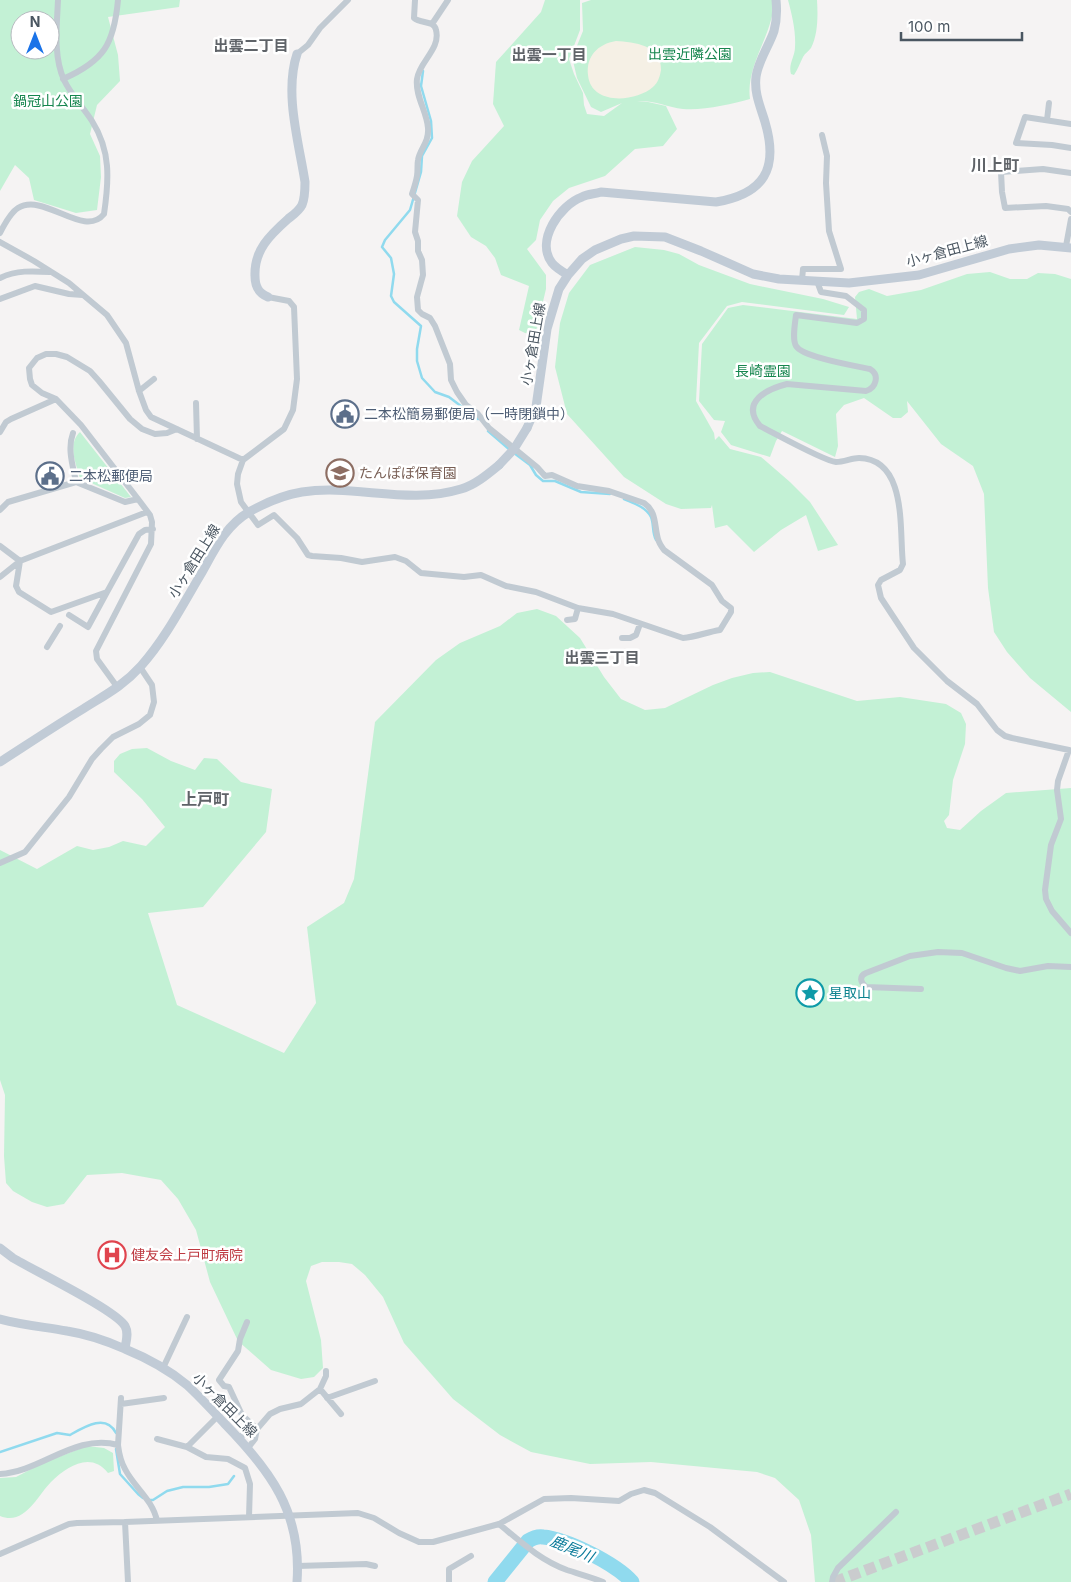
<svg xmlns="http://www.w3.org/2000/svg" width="1071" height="1582" viewBox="0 0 1071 1582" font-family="Inter,'Noto Sans JP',sans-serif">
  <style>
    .green { fill: #c3f1d5; fill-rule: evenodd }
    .sand { fill: #f5f0e5 }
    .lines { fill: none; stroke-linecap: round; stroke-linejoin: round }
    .stream { stroke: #90daee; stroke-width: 2.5 }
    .river { stroke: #90daee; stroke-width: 15 }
    .highway-tunnel { stroke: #caccce; stroke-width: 11; stroke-dasharray: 11 5.5; stroke-linecap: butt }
    .street { stroke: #c1cad2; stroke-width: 6 }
    .secondary { stroke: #c1cbd6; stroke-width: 9 }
    .secondary-bridge { stroke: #c1cbd6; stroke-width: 9 }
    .labels { text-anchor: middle; stroke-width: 5; stroke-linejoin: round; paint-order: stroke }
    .park-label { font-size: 14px; fill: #17864f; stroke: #fff }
    .street-label { font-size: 14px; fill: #4a5661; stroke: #fff }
    .service-label { font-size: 14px; fill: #4e5e75; stroke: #fff; text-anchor: start }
    .education-label { font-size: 14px; fill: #785e54; stroke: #fff; text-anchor: start }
    .culture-label { font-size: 14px; fill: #0d838f; stroke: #fff; text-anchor: start }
    .health-label { font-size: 14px; fill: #be3a42; stroke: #fff; text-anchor: start }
    .neighbourhood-label { font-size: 15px; font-weight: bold; fill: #5f6368; stroke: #fff }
    .water-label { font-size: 15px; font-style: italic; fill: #0c7c9b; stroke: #fff }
    .quarter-label { font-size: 16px; font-weight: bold; fill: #5f6368; stroke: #fff }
  </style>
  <rect width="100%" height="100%" fill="#f5f3f3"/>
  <!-- green -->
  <path class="green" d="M0 0H180L179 7 108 17 118 55 120 81 97 105 90 134 100 156 101 177 97 210 76 213 34 200 29 178 15 165 0 191ZM20 20H50V50H20Z
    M545 0H580V30L569 59 574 74 583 93 584 105 587 114 604 116 622 103 601 112 591 107 577 78 573 61 574 53 583 31 582 3 591 0H772C772 5 773 11 772 16 766 43 746 70 750 99 732 104 702 111 683 109 667 107 654 100 637 101L648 102 666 106 677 129 663 146 635 149 605 176 569 188 553 201 540 220 536 240 527 249 546 275V289L535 335 525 333 519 330 529 286 501 275 495 258 486 246 471 237 457 216 462 182 472 161 504 126 493 104 496 62 541 12Z
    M788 0H817C818 15 818 35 811 48 809 51 805 53 803 57 800 63 798 69 794 75L791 74C788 64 795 57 795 47 796 31 792 15 788 0Z
    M635 247 664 250 679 254 699 265 750 284 823 299 849 307 844 315 742 302 727 306 699 343 696 401 714 433 715 440 719 436 730 449 761 457 790 482 810 502 838 545 818 551 806 515 781 530 754 552 727 525 715 528 712 505 711 508 681 509 666 504 624 477 567 414 555 367 560 323 569 293 590 265Z
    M990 272 1010 279H1027L1038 273 1055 274 1071 279V712L1030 678 1007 652 994 632 988 588 984 494 973 466 941 444 907 401 908 412 901 418H893L864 398 844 405 836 414 838 446 835 457 782 431 776 441 770 457 731 445 721 432 725 421 714 420 699 401 702 344 728 308 743 305 857 319 855 297 859 292 869 289 887 296 921 290 967 274Z
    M80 432 131 497 125 498 80 478C76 464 67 444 80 432Z
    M537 609 556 616 580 638 604 677 621 699 645 710 665 708 713 685 732 678 753 673 770 672 857 701 900 697 946 704 961 713 966 724 965 744 953 780 949 815 944 821 947 828 960 830 981 811 1006 793 1071 788V1582H815L811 1535 799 1500 775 1478 757 1472 651 1462 590 1464 531 1452 500 1435 453 1399 404 1343 383 1297 365 1275 352 1264 339 1262H322L311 1266 306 1281 321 1340 323 1368 314 1377 301 1379 271 1370 238 1341 210 1282 196 1230 178 1199 161 1180 122 1173 87 1175 64 1204 47 1207 32 1202 13 1191 6 1183 4 1156 5 1095 0 1080V850L37 869 77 846 93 850 109 847 123 841 146 846 165 827 142 799 114 772V761L120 754 132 749 147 748 171 761 195 770 204 758 217 759 241 782 272 789 266 832 203 907 148 913 177 1005 284 1053 316 1003 307 927 344 903 354 879 375 722 436 660 460 643 500 626 517 613Z
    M87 1446 104 1448 113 1453 114 1471 108 1473C91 1451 67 1466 51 1482 37 1496 25 1526 0 1516V1478L16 1477 43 1463Z"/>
  <!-- sand -->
  <path class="sand" d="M616 41C634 42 662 45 661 70 660 76 658 83 653 87 636 102 591 106 588 75 586 56 598 44 616 41Z"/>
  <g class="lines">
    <!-- stream -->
    <path class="stream" d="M423 71 421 86 431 121 432 138 422 156 421 172 410 210 385 240 382 247 391 258 394 274 391 296 394 302 421 326 417 349V361L422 378 435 392 449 397 478 419
      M488 431 510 450
      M514 453 530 465 536 475 543 481H555L581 492 610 494
      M624 499C633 503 646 507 651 517 654 524 652 533 656 540
      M116 1449 120 1474 138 1494 143 1498
      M0 1452 57 1433 70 1435C84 1427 106 1413 116 1433
      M148 1500H153L167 1491 183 1487H209L228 1484 234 1476"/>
    <!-- river -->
    <path class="river" d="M495 1582 528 1541C533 1538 537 1536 543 1537 567 1539 616 1564 632 1582"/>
    <!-- highway-tunnel -->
    <path class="highway-tunnel" d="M834 1582 1071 1494"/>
    <!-- street -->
    <path class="street" d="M432 24 448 0
      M297 54 308 45 320 28 348 0
      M63 79C104 61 114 44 118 0
      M1047 120 1049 103
      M1071 124 1025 117 1016 143 1052 145 1071 148
      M1071 173 1043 169 1001 172 1002 192 1005 208 1046 206 1068 209 1071 212
      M0 233C4 225 10 213 18 208 44 192 84 239 104 214 109 180 111 151 92 121 83 107 71 95 64 80 53 56 57 25 58 0
      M0 242 34 261 69 283 107 315 126 343 139 391 146 410 151 417 243 460
      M1066 246 1071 219
      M0 278C16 270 33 271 50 272
      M802 280 803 269H841L829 231 826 183 827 156 822 135
      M817 281 821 292 846 296 864 310V319L857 323 796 315C795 324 792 339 796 346 802 357 855 366 870 369 880 375 876 388 866 391L787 384C767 389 740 402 760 426 774 433 824 461 836 462 844 462 852 458 859 458 908 459 899 531 903 564L900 570 881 580 878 585 881 598 914 648 947 681 977 704 997 730 1005 736 1012 738 1069 750 1058 781 1057 790 1061 819 1051 845 1045 890 1046 899 1052 911 1071 933
      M268 297 289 301 294 307 297 379 293 410 284 429 243 460 238 474 237 484 241 502 258 525 274 515 297 538 308 555 312 556 341 558 362 562 395 557 406 561 421 573 464 577 481 575 506 586 536 592 578 608 613 614 683 638C696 637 707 632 720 630L731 612V608L722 601 712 585 664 550C661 546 659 543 658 539 654 525 657 512 644 503L609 491 577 486 552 475 545 476 537 467 489 428 478 414 466 405 457 392 451 380 450 364 435 326 430 318 422 314 418 310 417 297 423 275 422 260 418 251V241L415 232 418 200 412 194C414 188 416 182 417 176 418 171 417 165 418 160 420 148 429 143 428 128 427 112 415 96 417 79 419 62 441 49 436 30 434 20 421 24 414 18L415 0
      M0 299 35 286 69 294 83 295
      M139 391 154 379
      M196 403 197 439
      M0 432 6 422 11 419 56 399
      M73 433C67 449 73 466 76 482
      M0 510 8 502 76 482 125 502 138 499
      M0 546 20 561
      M20 561 16 586 19 592 51 612 107 592 139 534 145 530 153 529
      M0 577 20 561 147 512
      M69 615 88 627 107 592
      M567 620 575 619 578 608
      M622 638H630L636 635 640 624
      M47 647 60 626
      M118 688 97 659 96 651 151 544 152 522 150 515 138 499 81 425 56 399 42 393 32 385 30 379 29 368 37 358 46 354H56L67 357 90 371 99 381 130 419 142 429 155 434 167 433 177 429
      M0 863 25 852 69 797 92 759 101 749 113 737 139 724 150 715 154 702 152 685 140 667
      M921 989 866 987C860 982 859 976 866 973L910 956 938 952 962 953 1006 968 1020 971 1048 966 1071 967
      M247 1322 240 1339 238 1351 219 1380 224 1386 229 1387 242 1415 257 1429 255 1439 248 1448
      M163 1368 187 1317
      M320 1389 341 1414
      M327 1398 375 1381
      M121 1404 164 1398
      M238 1437 257 1429 270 1414 280 1409 301 1404 320 1389 326 1376V1371
      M157 1439 187 1447 206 1457 228 1459 245 1468 250 1484 249 1517
      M118 1445 121 1398
      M187 1447 218 1416
      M0 1474C41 1472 75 1433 118 1445 119 1453 121 1462 125 1469 134 1487 153 1500 157 1521
      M125 1522 128 1582
      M499 1524C521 1542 540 1560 567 1570 579 1574 591 1577 603 1582
      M0 1554 69 1524 77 1523 125 1522 358 1513 374 1518 399 1533 419 1542H433L499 1524 544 1499 571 1498 619 1501 631 1494 644 1490 655 1493 710 1527 784 1582
      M297 1566 366 1564 375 1566
      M449 1582V1569L471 1556
      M832 1582 833 1577 838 1568 896 1512"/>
    <!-- secondary -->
    <path class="secondary" d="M568 275C563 272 556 268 552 263 535 241 560 205 582 197 587 194 595 194 601 192L716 202C764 194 779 169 765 122 761 108 754 94 756 77 758 61 769 46 774 31 777 20 777 10 776 0
      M268 297C258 293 255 286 255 276 254 250 270 235 288 219 293 215 299 211 302 205 305 198 305 190 305 182 299 143 284 93 297 54
      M527 428 536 407 547 329 559 289 568 275 582 259 595 250 621 239 634 236 665 237 701 251 753 274 779 279 849 283 919 275 1009 249 1039 245 1071 248
      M0 762C28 744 55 726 83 709 105 695 123 686 141 666 165 639 182 606 201 574 214 551 225 526 249 512 265 503 283 495 302 492 354 484 409 505 461 489 475 485 488 474 499 465
      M0 1248 13 1258C33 1270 116 1310 125 1326 129 1333 126 1341 125 1349
      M0 1319C22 1325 45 1327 67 1331 86 1334 107 1341 125 1349 147 1358 169 1370 187 1385 200 1397 212 1410 224 1423 270 1470 302 1512 297 1582"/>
    <!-- secondary-bridge -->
    <path class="secondary-bridge" d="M499 465 514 449 527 428"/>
  </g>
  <!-- icons -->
  <defs>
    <g id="civic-ring" transform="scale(1.4375)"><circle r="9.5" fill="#fff" stroke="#5c6f8a" stroke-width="1.5"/><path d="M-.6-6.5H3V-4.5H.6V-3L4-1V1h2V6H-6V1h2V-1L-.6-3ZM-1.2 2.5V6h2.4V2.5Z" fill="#5c6f8a"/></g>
    <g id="school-ring" transform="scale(1.4375)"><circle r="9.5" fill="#fff" stroke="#8d6e63" stroke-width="1.5"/><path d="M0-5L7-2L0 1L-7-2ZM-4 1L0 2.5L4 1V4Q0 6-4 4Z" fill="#8d6e63"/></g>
    <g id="sight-ring" transform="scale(1.4375)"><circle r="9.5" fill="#fff" stroke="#0f9aa8" stroke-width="1.5"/><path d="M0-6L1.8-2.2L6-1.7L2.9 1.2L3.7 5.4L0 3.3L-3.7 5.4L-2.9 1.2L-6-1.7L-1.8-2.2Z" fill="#0f9aa8"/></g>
    <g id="hospital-ring" transform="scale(1.4375)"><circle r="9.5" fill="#fff" stroke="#e0444e" stroke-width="1.5"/><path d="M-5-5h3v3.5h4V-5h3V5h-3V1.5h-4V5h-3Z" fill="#e0444e"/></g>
  </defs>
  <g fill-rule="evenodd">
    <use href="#civic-ring" x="345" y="414"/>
    <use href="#school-ring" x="340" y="473"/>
    <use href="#civic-ring" x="50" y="476"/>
    <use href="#sight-ring" x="810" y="993"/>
    <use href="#hospital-ring" x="112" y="1255"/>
  </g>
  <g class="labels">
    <!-- park labels -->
    <g class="park-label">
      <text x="690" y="59">出雲近隣公園</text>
      <text x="48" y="106">鍋冠山公園</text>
      <text x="763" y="376">長崎霊園</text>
    </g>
    <!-- street labels -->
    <g class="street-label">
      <text transform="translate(947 251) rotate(-15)" y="5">小ヶ倉田上線</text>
      <text transform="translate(533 344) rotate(-80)" y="5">小ヶ倉田上線</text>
      <text transform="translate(194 561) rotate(-58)" y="5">小ヶ倉田上線</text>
      <text transform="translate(225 1405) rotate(45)" y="5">小ヶ倉田上線</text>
    </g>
    <!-- service labels -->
    <g class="service-label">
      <text x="364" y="419">二本松簡易郵便局（一時閉鎖中）</text>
      <text x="69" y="481">二本松郵便局</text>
    </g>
    <!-- education labels -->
    <g class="education-label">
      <text x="359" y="478">たんぽぽ保育園</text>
    </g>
    <!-- culture labels -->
    <g class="culture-label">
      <text x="829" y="998">星取山</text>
    </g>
    <!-- health labels -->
    <g class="health-label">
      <text x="131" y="1260">健友会上戸町病院</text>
    </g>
    <!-- neighbourhood labels -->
    <g class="neighbourhood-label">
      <text x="251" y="51">出雲二丁目</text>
      <text x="549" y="60">出雲一丁目</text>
      <text x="602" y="663">出雲三丁目</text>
    </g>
    <!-- water labels -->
    <g class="water-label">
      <text transform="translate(572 1549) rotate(23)" y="5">鹿尾川</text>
    </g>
    <!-- quarter labels -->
    <g class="quarter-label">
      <text x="995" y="171">川上町</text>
      <text x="205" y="805">上戸町</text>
    </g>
  </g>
  <!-- north arrow -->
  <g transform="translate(35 35)"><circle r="24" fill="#ffffff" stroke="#b7bbc0"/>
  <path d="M0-4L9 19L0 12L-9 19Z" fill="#1a73e8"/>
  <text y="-8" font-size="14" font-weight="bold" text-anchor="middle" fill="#4a5661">N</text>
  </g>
  <!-- scale -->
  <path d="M901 32v8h121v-8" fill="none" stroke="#4a5661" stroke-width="2.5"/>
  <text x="908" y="32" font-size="15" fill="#4a5661" stroke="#ffffff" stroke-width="4" paint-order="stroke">100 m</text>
</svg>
